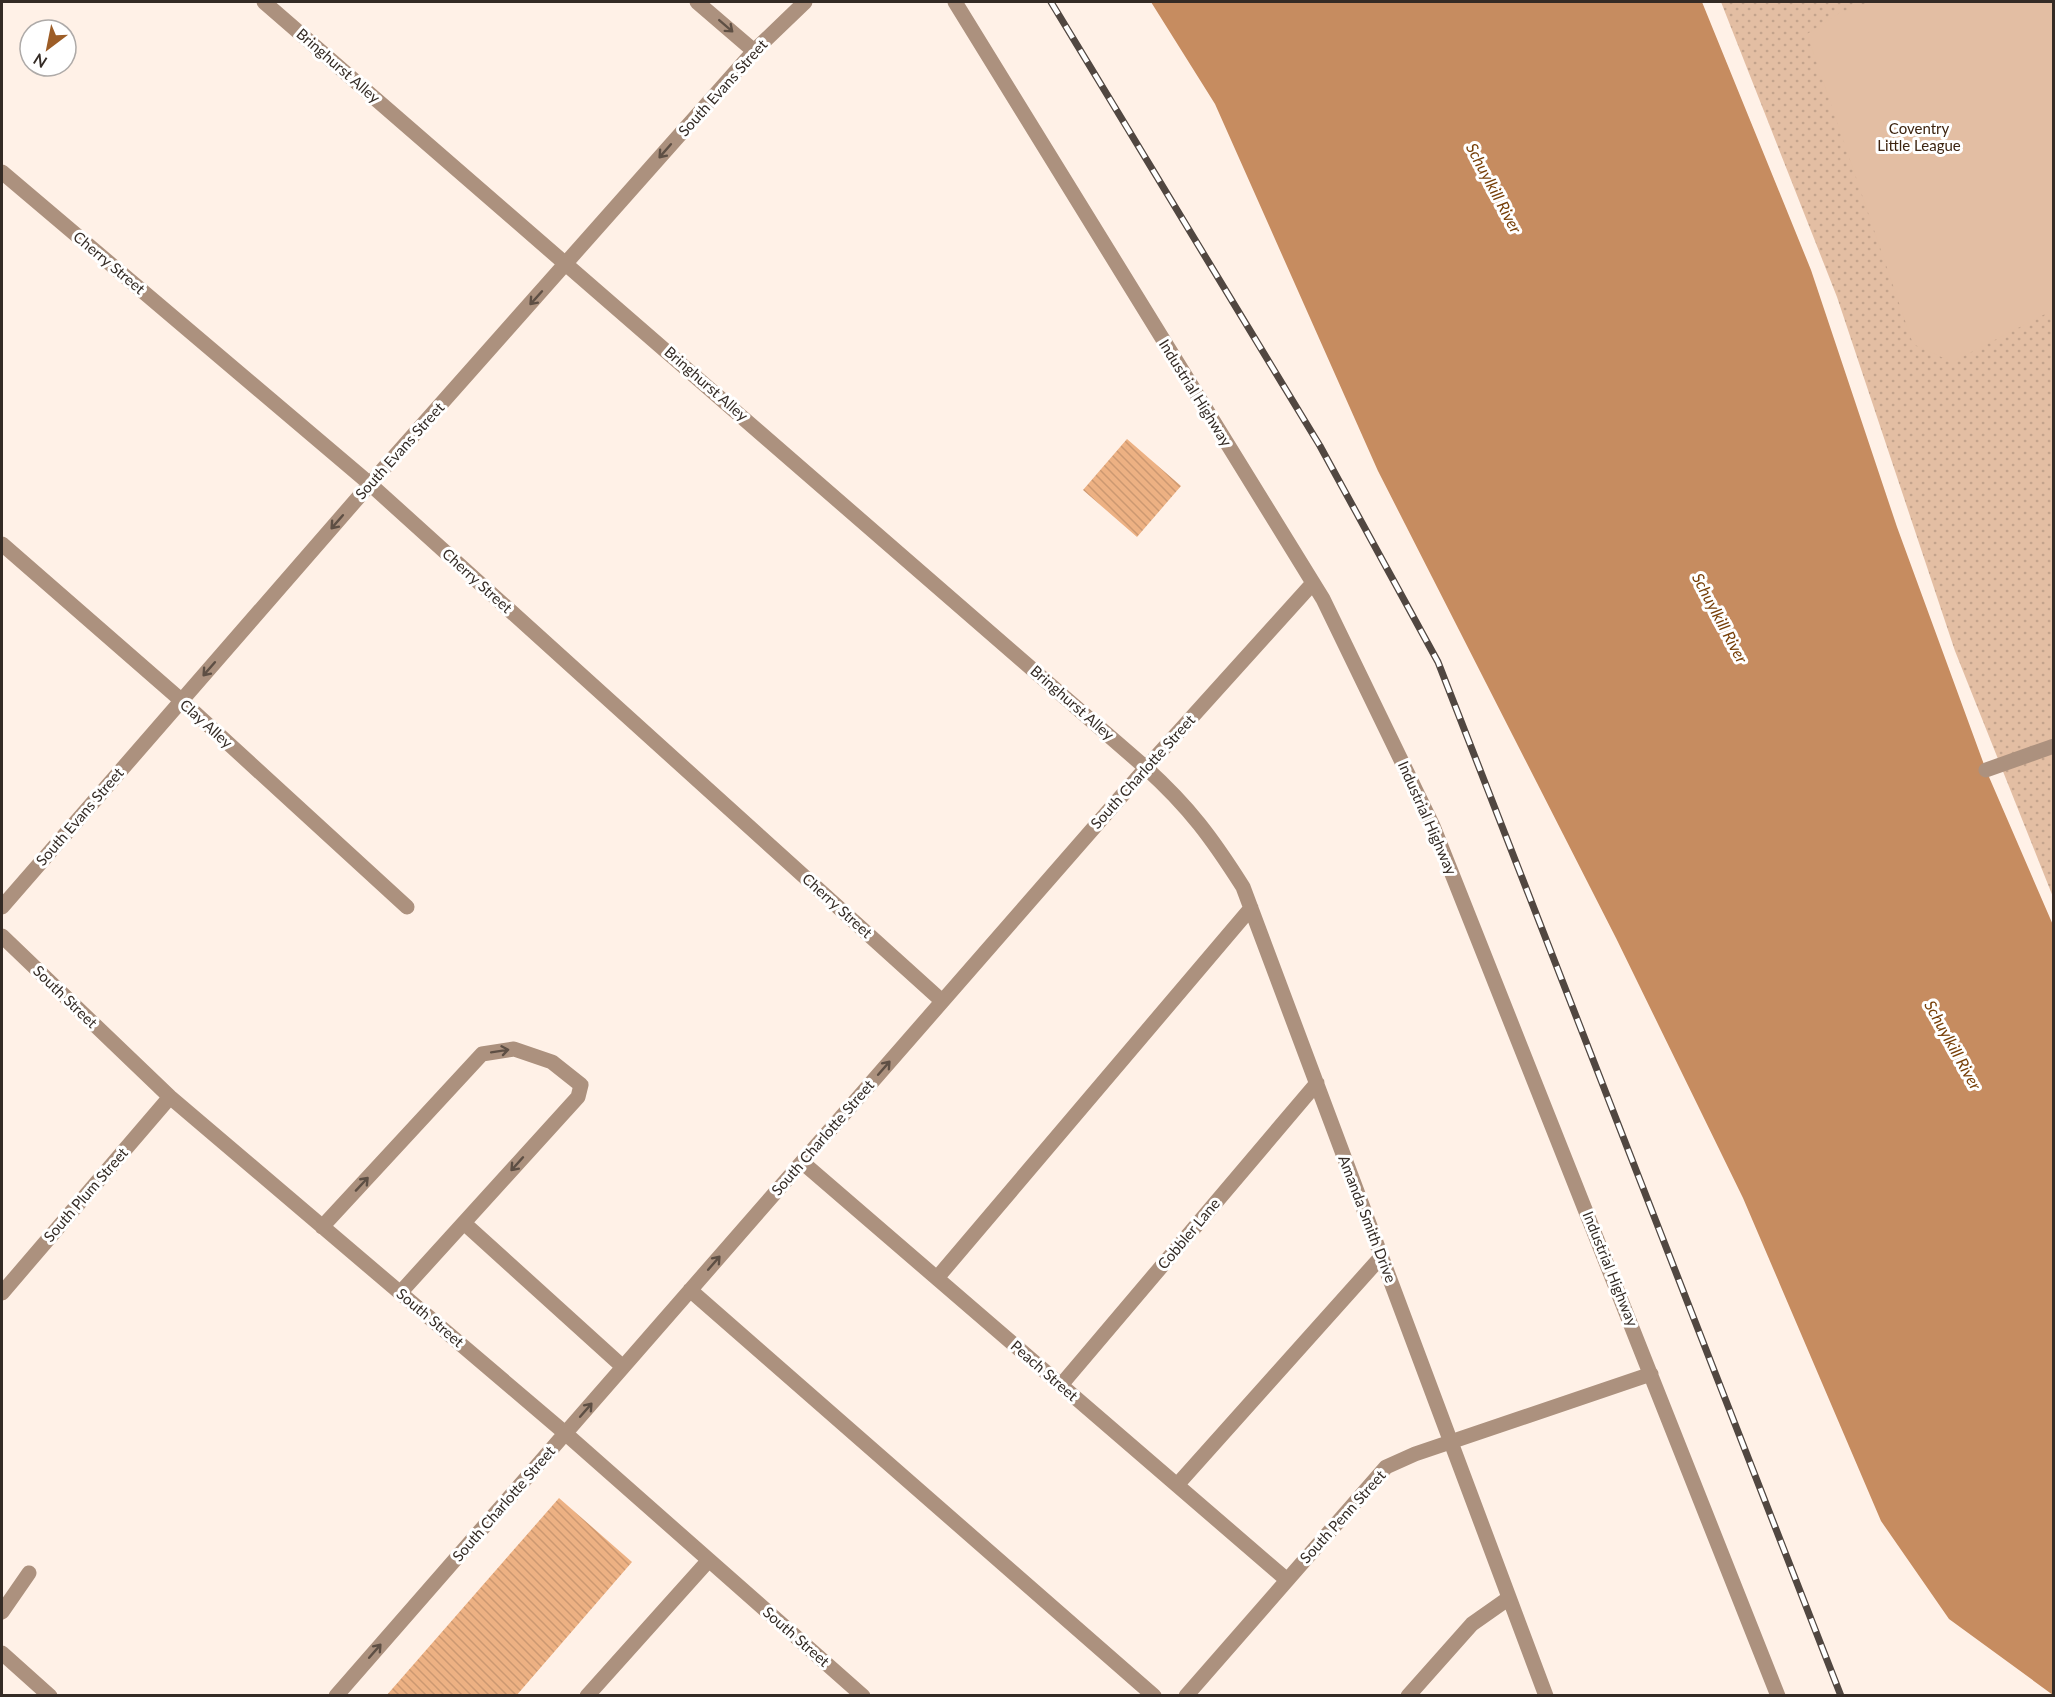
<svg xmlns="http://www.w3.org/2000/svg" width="2055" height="1697" viewBox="0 0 2055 1697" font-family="Lato,sans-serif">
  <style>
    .grass { fill: url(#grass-dots) }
    .garden { fill: #e3bea3 }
    .water { fill: #c68c60 }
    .building { fill: url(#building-back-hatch) }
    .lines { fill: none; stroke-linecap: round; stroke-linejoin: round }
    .minor { stroke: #ac917e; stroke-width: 15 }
    .rail-casing { stroke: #514741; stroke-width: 7 }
    .rail { stroke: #fff; stroke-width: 4.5; stroke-dasharray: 14; stroke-linecap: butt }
    .oneway { stroke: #5e4f44 }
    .labels { text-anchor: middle; stroke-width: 6; stroke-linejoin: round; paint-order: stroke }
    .street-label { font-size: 15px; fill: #342b25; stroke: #fff }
    .park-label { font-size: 15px; fill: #3d2410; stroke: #fff }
    .water-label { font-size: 16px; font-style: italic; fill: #763e07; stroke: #fff }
  </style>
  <defs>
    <pattern id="grass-dots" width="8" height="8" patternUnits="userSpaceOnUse" patternTransform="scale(1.5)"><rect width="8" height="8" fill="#e3bea3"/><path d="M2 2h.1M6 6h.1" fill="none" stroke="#c3a38c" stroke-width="1.8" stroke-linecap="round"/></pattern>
    <pattern id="building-back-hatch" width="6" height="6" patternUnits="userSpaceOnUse" patternTransform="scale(1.5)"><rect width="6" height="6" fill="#edb183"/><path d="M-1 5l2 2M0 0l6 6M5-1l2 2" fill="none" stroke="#cc9871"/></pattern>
  </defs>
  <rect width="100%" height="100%" fill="#fff1e7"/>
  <!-- grass -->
  <path class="grass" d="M1721 2H2053V897L1955 651 1837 297Z"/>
  <!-- garden -->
  <path class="garden" d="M1870 2H2045L2053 4V310L1952 362 1913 344 1807 34 1839 13Z"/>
  <!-- water -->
  <path class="water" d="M1151 2H1702L1811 270 1897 527 1986 770 2053 925V1695L1949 1619 1881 1521 1743 1198 1616 938 1378 471 1215 104Z"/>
  <!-- building -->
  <path class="building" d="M1127 439 1181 486 1137 537 1083 490Z
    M559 1498 632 1562 516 1696H386Z"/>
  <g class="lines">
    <!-- minor -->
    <path class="minor" d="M264 2 1146 768C1189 807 1212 838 1243 887L1546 1696
      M697 2 754 51
      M955 2 1323 599 1433 826 1778 1696
      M2 172 370 484 942 1001
      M2 544 182 701 407 907
      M1986 770 2054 746
      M2 907 370 484 754 51 805 2
      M2 936 170 1097 565 1433 863 1696
      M802 1162 1287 1580
      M464 1223 623 1367
      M322 1227 482 1054 514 1049 552 1062 581 1085 578 1097 400 1293
      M937 1278 1251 908
      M690 1290 1154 1696
      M2 1293 170 1097
      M1061 1385 1317 1083
      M1177 1485 1381 1257
      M2 1612 29 1573
      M2 1653 50 1696
      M336 1696 1146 768 1313 583
      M587 1696 709 1560
      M1186 1696 1386 1467 1415 1454 1651 1374
      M1408 1696 1472 1624 1509 1598"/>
    <!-- rail casing -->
    <g class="rail-casing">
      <path id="rail" d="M1051 2 1320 446 1438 662 1841 1696"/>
    </g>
    <!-- rail -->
    <use href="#rail" class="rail"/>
  </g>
  <!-- one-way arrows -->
  <defs><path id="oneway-shaft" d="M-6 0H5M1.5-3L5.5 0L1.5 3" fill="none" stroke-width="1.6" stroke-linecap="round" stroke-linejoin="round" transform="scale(1.5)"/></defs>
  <g class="oneway">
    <use href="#oneway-shaft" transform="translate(726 26) rotate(41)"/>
    <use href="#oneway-shaft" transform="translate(665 151) rotate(131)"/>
    <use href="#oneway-shaft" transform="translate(536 298) rotate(132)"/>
    <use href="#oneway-shaft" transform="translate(337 522) rotate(131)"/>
    <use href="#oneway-shaft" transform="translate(209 669) rotate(131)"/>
    <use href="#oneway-shaft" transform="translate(500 1051) rotate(-9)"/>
    <use href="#oneway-shaft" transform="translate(884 1068) rotate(-49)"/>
    <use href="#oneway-shaft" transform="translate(517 1164) rotate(132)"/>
    <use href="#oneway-shaft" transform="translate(362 1184) rotate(-47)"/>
    <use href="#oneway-shaft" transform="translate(714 1263) rotate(-49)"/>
    <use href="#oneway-shaft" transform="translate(586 1410) rotate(-49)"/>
    <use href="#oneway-shaft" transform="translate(375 1651) rotate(-49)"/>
  </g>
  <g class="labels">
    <!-- street labels -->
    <g class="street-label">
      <text transform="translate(338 66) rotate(41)" y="5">Bringhurst Alley</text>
      <text transform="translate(723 88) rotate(-48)" y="5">South Evans Street</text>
      <text transform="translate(109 263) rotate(40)" y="5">Cherry Street</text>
      <text transform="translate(706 384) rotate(41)" y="5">Bringhurst Alley</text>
      <text transform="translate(1195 393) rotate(58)" y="5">Industrial Highway</text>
      <text transform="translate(400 451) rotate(-48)" y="5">South Evans Street</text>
      <text transform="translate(477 581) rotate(42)" y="5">Cherry Street</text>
      <text transform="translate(1072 703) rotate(41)" y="5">Bringhurst Alley</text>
      <text transform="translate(206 724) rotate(42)" y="5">Clay Alley</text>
      <text transform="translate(1143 772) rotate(-48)" y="5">South Charlotte Street</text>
      <text transform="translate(80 817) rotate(-49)" y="5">South Evans Street</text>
      <text transform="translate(1427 818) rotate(66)" y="5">Industrial Highway</text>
      <text transform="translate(837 906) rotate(42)" y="5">Cherry Street</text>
      <text transform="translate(65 997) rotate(44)" y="5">South Street</text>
      <text transform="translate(823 1138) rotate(-49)" y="5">South Charlotte Street</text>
      <text transform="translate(86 1195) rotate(-49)" y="5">South Plum Street</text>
      <text transform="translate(1367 1219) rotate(69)" y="5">Amanda Smith Drive</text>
      <text transform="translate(1189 1234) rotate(-50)" y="5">Cobbler Lane</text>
      <text transform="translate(1610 1269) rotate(68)" y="5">Industrial Highway</text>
      <text transform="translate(430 1318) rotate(40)" y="5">South Street</text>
      <text transform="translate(1044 1371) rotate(41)" y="5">Peach Street</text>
      <text transform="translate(504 1504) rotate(-49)" y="5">South Charlotte Street</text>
      <text transform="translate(1343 1517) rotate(-48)" y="5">South Penn Street</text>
      <text transform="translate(796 1637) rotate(41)" y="5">South Street</text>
    </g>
    <!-- park labels -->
    <g class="park-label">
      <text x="1919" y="134">Coventry<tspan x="1919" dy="17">Little League</tspan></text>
    </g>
    <!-- water labels -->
    <g class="water-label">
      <text transform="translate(1494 188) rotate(62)" y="6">Schuylkill River</text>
      <text transform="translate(1720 618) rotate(62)" y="6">Schuylkill River</text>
      <text transform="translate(1953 1045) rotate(61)" y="6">Schuylkill River</text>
    </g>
  </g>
  <!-- border -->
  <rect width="2055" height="1697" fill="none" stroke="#342b25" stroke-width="6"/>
  <!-- north arrow -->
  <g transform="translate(48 48) rotate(212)"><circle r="28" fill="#ffffff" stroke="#aeaaa8" stroke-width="1.5"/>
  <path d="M0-4.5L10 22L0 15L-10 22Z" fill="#9d5d27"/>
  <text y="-9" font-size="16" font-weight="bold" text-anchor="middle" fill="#342b25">N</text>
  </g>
</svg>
